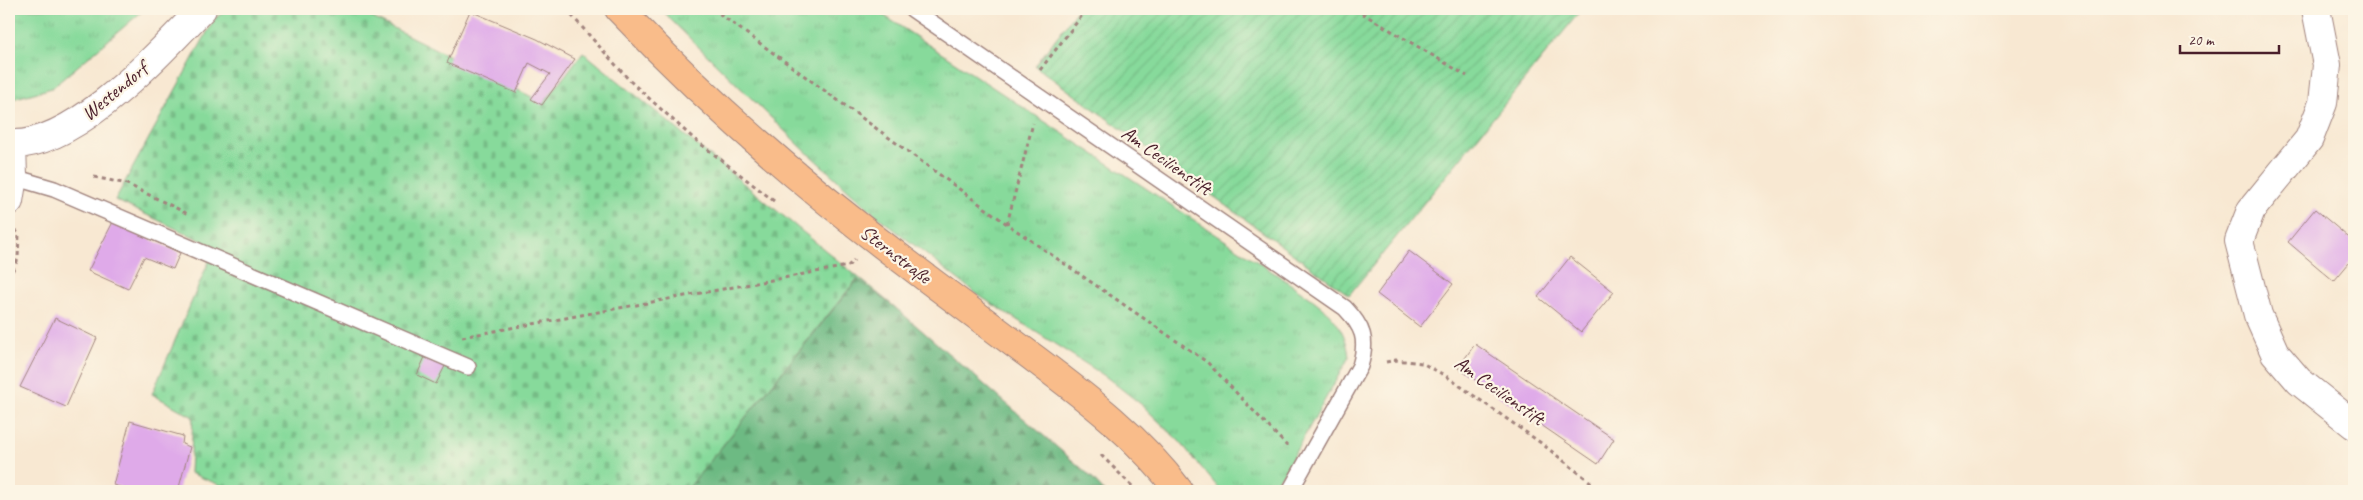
<svg xmlns="http://www.w3.org/2000/svg" width="2363" height="500" viewBox="0 0 2363 500" font-family="Caveat,sans-serif">
  <style>
    .forest { fill: url(#forest-firs); stroke: #5c6c57 }
    .cemetery { fill: url(#cemetery-stones); stroke: #687c63 }
    .park { fill: url(#park-tufts); stroke: #687c63 }
    .garden { fill: url(#garden-furrows); stroke: #687c63 }
    .building { fill: #dfaae9 }
    .lines { fill: none; stroke-linecap: round; stroke-linejoin: round }
    .lane-casing { stroke: #a1847e; stroke-width: 18 }
    .street-casing { stroke: #a1847e; stroke-width: 30 }
    .primary-casing { stroke: #a1847e; stroke-width: 30 }
    .path { stroke: #a1847e; stroke-width: 3; stroke-dasharray: 4 4; stroke-linecap: butt }
    .lane { stroke: #fff; stroke-width: 15 }
    .street { stroke: #fff; stroke-width: 28 }
    .primary { stroke: #f9bc8a; stroke-width: 28 }
    .labels { text-anchor: middle; stroke-width: 4.5; stroke-linejoin: round; paint-order: stroke }
    .street-label { font-size: 20px; fill: #4a1f2b; stroke: #fcf5e5 }
  </style>
  <defs>
    <pattern id="forest-firs" width="22" height="20" patternUnits="userSpaceOnUse" patternTransform="scale(1.25)"><rect width="22" height="20" fill="#6dba83"/><path d="M5 1l3.5 6h-7zM16 11l3.5 6h-7z" fill="#5c976b"/></pattern>
    <pattern id="cemetery-stones" width="16" height="16" patternUnits="userSpaceOnUse" patternTransform="scale(1.25)"><rect width="16" height="16" fill="#87da9b"/><path d="M2 7V4a2 2 0 0 1 4 0v3zM10 15v-3a2 2 0 0 1 4 0v3z" fill="#76bb86"/></pattern>
    <pattern id="park-tufts" width="24" height="20" patternUnits="userSpaceOnUse" patternTransform="scale(1.25)"><rect width="24" height="20" fill="#87da9b"/><path d="M3 7l-1-3M5 7V3M7 7l1-3M15 17l-1-3M17 17v-4M19 17l1-3" fill="none" stroke="#76bb86"/></pattern>
    <pattern id="garden-furrows" width="10" height="10" patternUnits="userSpaceOnUse" patternTransform="scale(1.25)"><rect width="10" height="10" fill="#87da9b"/><path d="M-1 1l2-2M0 10L10 0M9 11l2-2" fill="none" stroke="#76bb86"/></pattern>
  </defs>
  <rect width="100%" height="100%" fill="#fcf5e5"/>
  <filter id="ink" filterUnits="userSpaceOnUse"><feTurbulence type="fractalNoise" baseFrequency=".02" numOctaves="2"/><feDisplacementMap in="SourceGraphic" scale="10" xChannelSelector="R" yChannelSelector="G"/><feConvolveMatrix kernelMatrix="1 2 1 2 8 2 1 2 1" color-interpolation-filters="sRGB"/></filter>
  <filter id="wash" filterUnits="userSpaceOnUse"><feTurbulence type="fractalNoise" baseFrequency=".0096" numOctaves="4" result="noise"/><feDisplacementMap in="SourceGraphic" scale="20" xChannelSelector="R" yChannelSelector="G"/><feGaussianBlur stdDeviation="1.12" result="paint"/><feColorMatrix in="noise" values="0 0 0 0 0 0 0 0 0 0 0 0 0 0 0 0 0 1.4 0 .05"/><feComposite in="paint" operator="in"/></filter>
  <g filter="url(#wash)">
    <rect width="100%" height="100%" fill="#f8e8d2"/>
    <!-- forest -->
    <path class="forest" d="M858 279 897 309 1087 473 1104 491H686Z"/>
    <!-- cemetery -->
    <path class="cemetery" d="M229 9H355L544 103 583 52 897 309 857 279 686 491H235L190 473 193 417 152 394 215 247 115 200 215 18Z"/>
    <!-- park -->
    <path class="park" d="M9 9H145L52 88 9 100Z
      M662 9H874L1285 280C1315 302 1345 316 1349 357L1283 474 1267 491H1221L1181 443 1142 405 1105 376 978 295 877 216 800 146 670 19Z"/>
    <!-- garden -->
    <path class="garden" d="M1078 9H1582L1349 295 1035 66Z"/>
    <g id="blocks">
      <!-- building -->
      <path class="building" d="M470 11 537 39 575 59 542 105 531 99 550 74 529 63 516 93 447 63Z
        M2315 209 2354 242V257L2334 281 2288 242Z
        M113 222 180 253 173 269 144 257 128 289 88 271Z
        M1409 251 1453 284 1420 327 1377 294Z
        M1570 257 1614 292 1581 332 1538 297Z
        M55 318 97 338 66 407 20 387Z
        M1475 344 1614 439 1598 464 1458 368Z
        M425 357 445 366 436 384 417 375Z
        M130 421 183 436 182 444 190 447 178 491H134L113 485Z"/>
    </g>
  </g>
  <g filter="url(#ink)">
    <use href="#blocks" fill-opacity="0" stroke="#a1847e" stroke-width="1"/>
    <g class="lines">
      <!-- lane casing -->
      <g class="lane-casing">
        <path id="lane" d="M912 9 1345 308C1363 327 1368 339 1360 366L1290 491
          M13 177 54 189 468 367"/>
      </g>
      <!-- street casing -->
      <g class="street-casing">
        <path id="street" d="M2316 9 2327 65 2323 103 2309 139 2251 210 2239 241 2258 315 2275 353 2299 381 2354 425
          M9 144C75 148 159 53 202 9
          M9 201 13 177 12 145"/>
      </g>
      <!-- primary casing -->
      <g class="primary-casing">
        <path id="primary" d="M619 9C707 102 805 187 908 264 950 296 992 327 1035 359 1087 398 1140 438 1179 491"/>
      </g>
      <!-- path -->
      <path class="path" d="M566 9 630 81 693 138 774 201
        M713 9 1007 224 1207 362 1287 446
        M1355 9 1467 76
        M9 11 24 9
        M1040 70 1087 9
        M94 177 127 184 188 214
        M1007 224 1033 123
        M9 278 18 259 19 234 15 230
        M462 337 848 266 854 260
        M1386 362 1396 360 1422 363 1446 376 1541 443 1602 491
        M1101 455 1135 489
        M9 485 14 491"/>
      <!-- lane -->
      <use href="#lane" class="lane"/>
      <!-- street -->
      <use href="#street" class="street"/>
      <!-- primary -->
      <use href="#primary" class="primary"/>
    </g>
  </g>
  <g class="labels">
    <!-- street labels -->
    <g class="street-label">
      <text transform="translate(114 91) rotate(-40)" y="7">Westendorf</text>
      <text transform="translate(1167 160) rotate(35)" y="7">Am Cecilienstift</text>
      <text transform="translate(896 254) rotate(37)" y="7">Sternstraße</text>
      <text transform="translate(1500 390) rotate(35)" y="7">Am Cecilienstift</text>
    </g>
  </g>
  <!-- margin -->
  <rect width="2363" height="500" fill="none" stroke="#fcf5e5" stroke-width="30"/>
  <!-- scale -->
  <path d="M2180 45v8h99v-8" fill="none" stroke="#4a1f2b" stroke-width="2.5"/>
  <text x="2188" y="45" font-size="15" fill="#4a1f2b" stroke="#fcf5e5" stroke-width="4" paint-order="stroke">20 m</text>
</svg>
